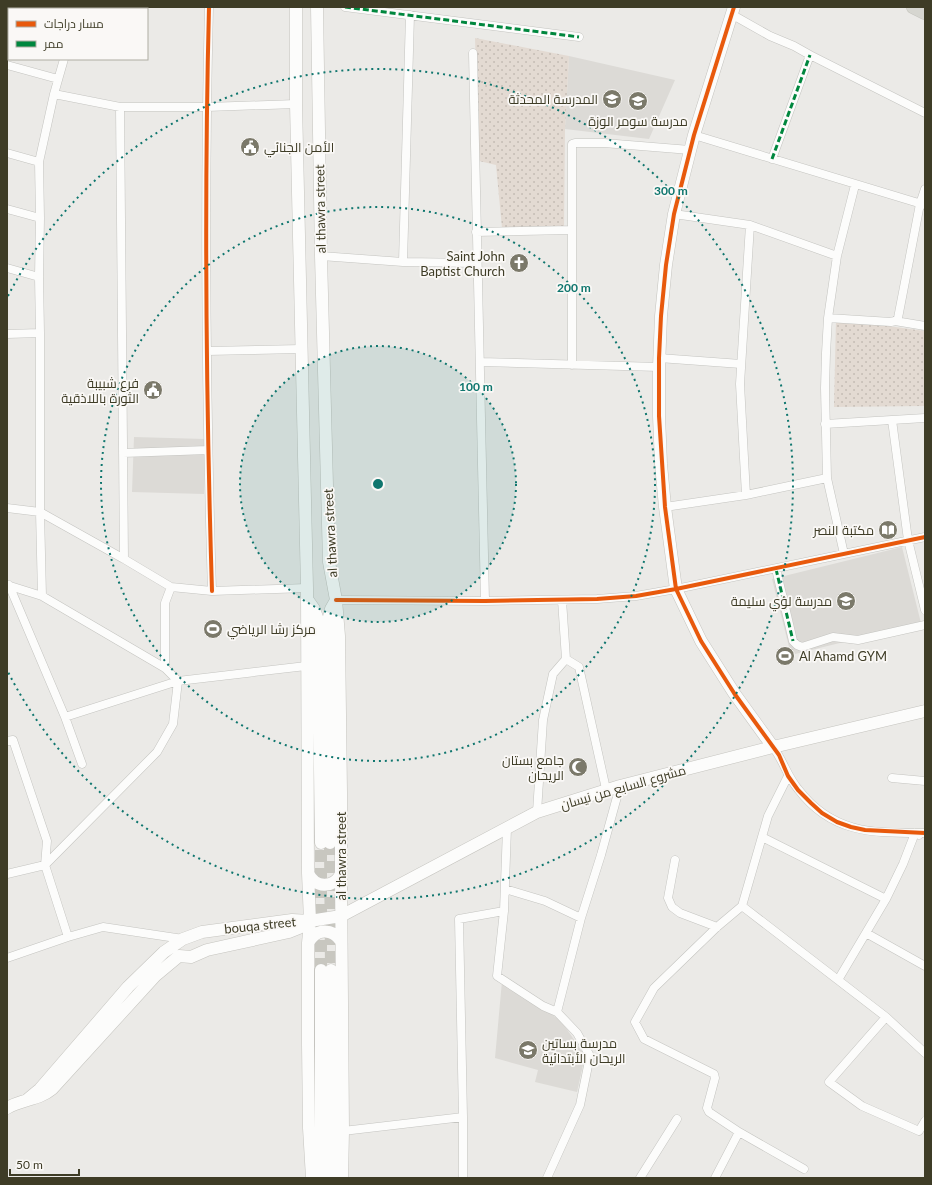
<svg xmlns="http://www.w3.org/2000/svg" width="932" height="1185" viewBox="0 0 932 1185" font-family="Lato,Cairo,sans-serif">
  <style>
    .built { fill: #dcdad6 }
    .park { fill: url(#park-dots) }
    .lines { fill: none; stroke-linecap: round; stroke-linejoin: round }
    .secondary-tunnel { stroke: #c8c7c0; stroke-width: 12; stroke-dasharray: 12 6; stroke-linecap: butt }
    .street-casing { stroke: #c4c4c0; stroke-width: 9 }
    .secondary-casing { stroke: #c5c4bf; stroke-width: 13 }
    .primary-casing { stroke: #c6c6be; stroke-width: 14 }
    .street { stroke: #fcfcfb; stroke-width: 8 }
    .secondary { stroke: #fcfcfb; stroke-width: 12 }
    .primary { stroke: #d6d6d0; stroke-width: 13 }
    .quiet { stroke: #00873e; stroke-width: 3; stroke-dasharray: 6 3; stroke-linecap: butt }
    .cycleway-casing { stroke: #faf8f6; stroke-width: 6 }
    .cycleway { stroke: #e8590c; stroke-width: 4 }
    .ring { fill: none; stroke: #0f766e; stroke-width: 2; stroke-dasharray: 2 4 }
    .labels { text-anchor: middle; stroke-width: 3.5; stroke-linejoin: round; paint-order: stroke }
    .poi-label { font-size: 13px; fill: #3e3c26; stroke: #faf8f6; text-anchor: end }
    .street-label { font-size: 13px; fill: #3e3c26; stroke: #faf8f6 }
    .centre { fill: #0f766e; stroke: #faf8f6; stroke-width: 2 }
    .ring-label { font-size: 12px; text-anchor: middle; font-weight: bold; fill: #0f766e; stroke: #faf8f6; stroke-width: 3.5; stroke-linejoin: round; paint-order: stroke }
  </style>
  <defs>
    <pattern id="park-dots" width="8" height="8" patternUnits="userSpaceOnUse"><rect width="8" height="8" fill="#e3dad2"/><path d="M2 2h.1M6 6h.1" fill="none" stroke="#c4bcb4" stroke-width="1.8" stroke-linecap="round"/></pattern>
  </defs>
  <rect width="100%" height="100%" fill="#ebeae7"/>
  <!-- built -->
  <path class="built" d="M569 56 675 80 649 139 565 129Z
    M134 437 205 439 204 494 132 492Z
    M902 547 921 623 791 655 772 579Z
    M502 981 541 1006 562 1022 585 1056 577 1092 535 1082 538 1070 495 1058Z"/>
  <!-- park -->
  <path class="park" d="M475 38 569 56 565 129 564 230 502 228 496 165 479 161Z
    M836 319 925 331V406L834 407Z"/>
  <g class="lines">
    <!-- secondary-tunnel -->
    <path class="secondary-tunnel" d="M330 843 331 970
      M321 970V843"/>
    <!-- street casing -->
    <g class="street-casing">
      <path id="street" d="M209 7C204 202 206 397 212 591
        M345 7 579 37
        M78 9 79 7
        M731 14 770 36 794 46 810 55 925 113
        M473 53 485 601
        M7 65 58 79
        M54 94 120 107H207L296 104
        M120 107 124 559
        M694 135 925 205
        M7 153 39 162
        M772 159 810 55
        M7 209 40 218
        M674 214 750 225 837 256
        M476 232 571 230
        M321 256 403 262 476 263
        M403 262 410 15
        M7 268 39 277
        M828 318 891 322 895 321 898 318 920 204 925 189
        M895 321 925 326
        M7 334 40 333
        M207 351 301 349
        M659 358 741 364
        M480 362 659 367
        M572 365V144L575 143H604L690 150
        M892 420 908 540 925 610
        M825 424 925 418
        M123 453 208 450
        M746 495 740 384 750 225
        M665 507 746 495 827 478
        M7 508 40 512 124 559 171 587 212 591 307 588
        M844 554 827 478 825 388 826 353 828 318 837 256 855 185
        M776 569 793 641 797 645 802 647 833 637 858 640 925 625
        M7 585 42 596 165 668 178 681 173 724 157 752 45 865 7 874
        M9 585 65 717 82 764
        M42 596 40 512V333L39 277 40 218 39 162 54 94 64 59
        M336 600 485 601 597 599 636 596 676 589 925 537
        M562 600 566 659 579 667 606 789
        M165 668V603L171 587
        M65 717 178 681 306 666
        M7 741 13 740 47 841 45 865 68 937
        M773 747C783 760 787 776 798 789 832 834 873 833 925 833
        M788 776 768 816 742 906 886 1017 925 1053
        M892 778 925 781
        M537 812 543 720 553 674 566 659
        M507 828 504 911 497 976 543 1006 557 1012 577 1033 590 1056 580 1105 547 1178
        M762 837 886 899
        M675 860 668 898 672 907 680 913 717 927
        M505 889 545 901 581 918
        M866 933 925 966
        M7 958 68 937 103 927 183 939
        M838 980 886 899 903 864 915 833 919 835
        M557 1012 581 918 601 855 620 786
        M886 1017 829 1082 862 1106 919 1131 925 1121
        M343 1131 463 1117
        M739 1132 804 1169
        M463 1178V1117L459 919 504 911
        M640 1178 677 1119
        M715 1178 739 1132 709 1112 707 1108 715 1078 714 1074 644 1039 635 1022 654 988 717 927 742 906"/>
    </g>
    <!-- secondary casing -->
    <g class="secondary-casing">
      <path id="secondary" d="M296 7V104L307 588 308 873 310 921 308 943V1044L309 1128 312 1178
        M317 7 321 256 329 562 336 600 339 636 341 793V874L343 1131 342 1178
        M734 7 694 135 674 214 666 265 661 316 659 367V416L661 464 665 507 676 589 701 641 734 693 773 747
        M307 599 314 609 318 620 321 843
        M330 843 328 621 331 609 335 602
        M308 873C315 888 333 889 341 874
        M308 943C316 928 332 928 341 941
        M331 970 333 1178
        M28 1099 40 1089 128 987 164 952 183 939 202 932 292 920 310 921 341 916 537 812 620 786 773 747 925 711
        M7 1108C22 1099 39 1100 52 1089L155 976 179 956 191 957 207 950 289 932 299 928 310 921
        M321 1178V970"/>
    </g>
    <!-- primary casing -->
    <g class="primary-casing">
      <path id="primary" d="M913 7 925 13"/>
    </g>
    <!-- street -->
    <use href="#street" class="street"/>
    <!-- secondary -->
    <use href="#secondary" class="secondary"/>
    <!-- primary -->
    <use href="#primary" class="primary"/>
    <!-- quiet -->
    <path class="quiet" d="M345 7 579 37
      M772 159 810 55
      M776 569 793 641"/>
    <!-- cycleway casing -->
    <g class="cycleway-casing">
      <path id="cycleway" d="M209 7C204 202 206 397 212 591
        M734 7 694 135 674 214 666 265 661 316 659 358V416L665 507 676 589 701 641 734 693 779 755 788 776 798 790 811 803 822 813 837 822 851 827 865 830 925 833
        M336 600 485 601 597 599 636 596 676 589 925 537"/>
    </g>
    <!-- cycleway -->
    <use href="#cycleway" class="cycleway"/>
  </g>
  <!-- distance rings -->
  <circle cx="378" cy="484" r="138" fill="#0f766e" fill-opacity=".12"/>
  <g class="ring">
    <circle cx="378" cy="484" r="138"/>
    <circle cx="378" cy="484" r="277"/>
    <path d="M8 296A415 415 0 1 1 8 672"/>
  </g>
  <!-- icons -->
  <defs>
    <g id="school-disc" transform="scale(1)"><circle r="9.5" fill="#7b796a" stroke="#faf8f6"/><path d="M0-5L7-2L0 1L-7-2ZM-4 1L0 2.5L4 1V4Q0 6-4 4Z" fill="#fff"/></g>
    <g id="civic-disc" transform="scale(1)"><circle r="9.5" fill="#7b796a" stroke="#faf8f6"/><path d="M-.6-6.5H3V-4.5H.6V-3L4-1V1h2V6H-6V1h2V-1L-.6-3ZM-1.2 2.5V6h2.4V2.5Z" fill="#fff"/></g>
    <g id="church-disc" transform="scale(1)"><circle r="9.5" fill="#7b796a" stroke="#faf8f6"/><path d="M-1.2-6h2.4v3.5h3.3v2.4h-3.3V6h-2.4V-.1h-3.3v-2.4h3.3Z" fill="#fff"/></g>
    <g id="library-disc" transform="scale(1)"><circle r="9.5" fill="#7b796a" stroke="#faf8f6"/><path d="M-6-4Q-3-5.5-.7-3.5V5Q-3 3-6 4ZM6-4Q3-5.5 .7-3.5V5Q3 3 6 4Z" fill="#fff"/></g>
    <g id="stadium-disc" transform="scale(1)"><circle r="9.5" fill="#7b796a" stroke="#faf8f6"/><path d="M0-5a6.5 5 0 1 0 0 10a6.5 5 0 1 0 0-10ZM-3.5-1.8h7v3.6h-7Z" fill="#fff"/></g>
    <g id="mosque-disc" transform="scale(1)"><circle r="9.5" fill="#7b796a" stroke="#faf8f6"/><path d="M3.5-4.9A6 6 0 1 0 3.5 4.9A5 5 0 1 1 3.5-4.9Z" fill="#fff"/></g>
  </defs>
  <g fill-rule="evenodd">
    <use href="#school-disc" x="612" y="99"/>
    <use href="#school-disc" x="638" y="101"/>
    <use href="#civic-disc" x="250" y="147"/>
    <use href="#church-disc" x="519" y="263"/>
    <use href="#civic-disc" x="153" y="390"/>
    <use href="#library-disc" x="888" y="530"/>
    <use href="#school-disc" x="846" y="601"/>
    <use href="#stadium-disc" x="213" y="629"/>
    <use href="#stadium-disc" x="785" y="656"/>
    <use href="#mosque-disc" x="578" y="767"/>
    <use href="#school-disc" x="528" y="1050"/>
  </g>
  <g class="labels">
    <!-- poi labels -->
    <g class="poi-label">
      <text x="598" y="104">المدرسة المحدثة</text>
      <text x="638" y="126" text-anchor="middle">مدرسة سومر الوزة</text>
      <text x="264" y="152" text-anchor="start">الأمن الجنائي</text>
      <text x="505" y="261">Saint John<tspan x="505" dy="15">Baptist Church</tspan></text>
      <text x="139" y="388">فرع شبيبة<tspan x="139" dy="15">الثورة باللاذقية</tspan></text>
      <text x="874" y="535">مكتبة النصر</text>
      <text x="832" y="606">مدرسة لؤي سليمة</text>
      <text x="227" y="634" text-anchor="start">مركز رشا الرياضي</text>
      <text x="799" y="661" text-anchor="start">Al Ahamd GYM</text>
      <text x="564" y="765">جامع بستان<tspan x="564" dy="15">الريحان</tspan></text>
      <text x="542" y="1048" text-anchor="start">مدرسة بساتين<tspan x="542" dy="15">الريحان الأبتدائية</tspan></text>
    </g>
    <!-- street labels -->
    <g class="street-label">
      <text transform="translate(320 209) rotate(-91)" y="5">al thawra street</text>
      <text transform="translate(330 533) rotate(-93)" y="5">al thawra street</text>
      <text transform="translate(623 787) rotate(-16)" y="5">مشروع السابع من نيسان</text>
      <text transform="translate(341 856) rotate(-90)" y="5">al thawra street</text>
      <text transform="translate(260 925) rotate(-6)" y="5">bouqa street</text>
    </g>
  </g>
  <circle cx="378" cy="484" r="6" class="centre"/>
  <g class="ring-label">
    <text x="671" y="195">300 m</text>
    <text x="574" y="292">200 m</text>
    <text x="476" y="391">100 m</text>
  </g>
  <!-- border -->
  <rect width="932" height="1185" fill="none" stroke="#3e3c26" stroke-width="16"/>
  <!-- legend -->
  <rect x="8" y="8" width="140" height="52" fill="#faf8f6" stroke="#afada3"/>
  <rect x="16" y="21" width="20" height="6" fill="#e8590c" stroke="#afada3"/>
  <text x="44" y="28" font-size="12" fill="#3e3c26">مسار دراجات</text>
  <rect x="16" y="41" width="20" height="6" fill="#00873e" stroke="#afada3"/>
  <text x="44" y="48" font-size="12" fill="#3e3c26">ممر</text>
  <!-- scale -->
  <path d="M10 1169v6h69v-6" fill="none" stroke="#3e3c26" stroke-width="2"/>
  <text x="16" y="1169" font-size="12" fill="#3e3c26" stroke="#faf8f6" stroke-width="3" paint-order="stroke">50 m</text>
</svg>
